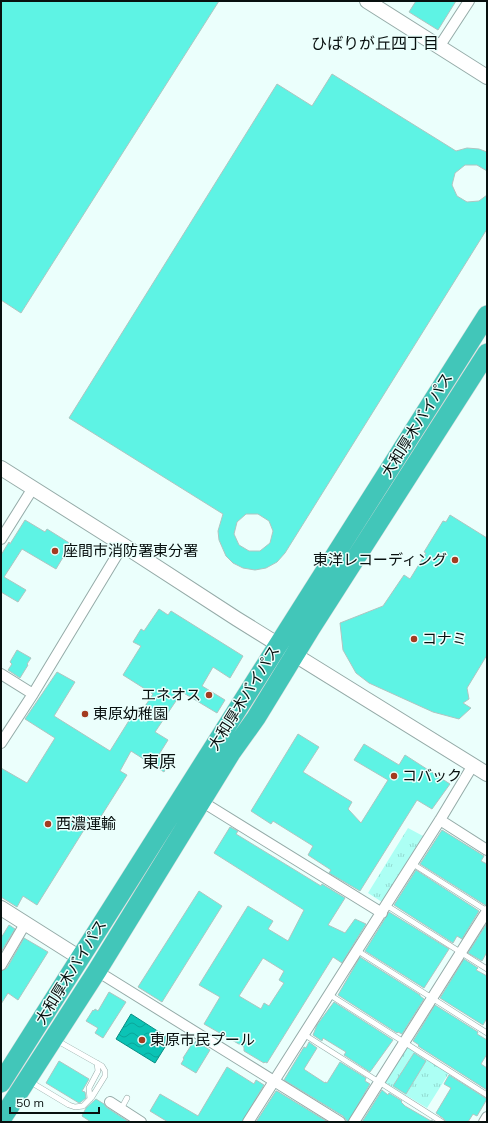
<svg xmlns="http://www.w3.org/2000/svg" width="488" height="1123" viewBox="0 0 488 1123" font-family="Mulish,'Noto Sans JP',sans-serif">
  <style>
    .park { fill: url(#park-tufts) }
    .water { fill: url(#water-waves); stroke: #0a8d83 }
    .building { fill: #5ef3e4; stroke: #aec5c1; fill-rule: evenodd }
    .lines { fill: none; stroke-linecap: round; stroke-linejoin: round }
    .lane-casing { stroke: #95aba8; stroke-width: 6 }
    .street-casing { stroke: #95aba8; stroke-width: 12 }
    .secondary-casing { stroke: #95aba8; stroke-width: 16 }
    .highway-casing { stroke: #d7d9d9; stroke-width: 20 }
    .lane { stroke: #fff; stroke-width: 5 }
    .street { stroke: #fff; stroke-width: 10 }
    .secondary { stroke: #fff; stroke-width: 14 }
    .highway { stroke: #42c6b9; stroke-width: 19 }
    .poi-dot { fill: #a33b20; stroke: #ebfffc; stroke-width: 1.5 }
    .labels { text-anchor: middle; stroke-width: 3; stroke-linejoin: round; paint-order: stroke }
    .street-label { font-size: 15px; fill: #08100f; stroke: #ebfffc }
    .poi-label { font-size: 15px; fill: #08100f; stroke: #ebfffc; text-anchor: start }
    .neighbourhood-label { font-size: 16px; fill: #08100f; stroke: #ebfffc }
    .quarter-label { font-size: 17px; fill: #08100f; stroke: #ebfffc }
  </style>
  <defs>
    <pattern id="park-tufts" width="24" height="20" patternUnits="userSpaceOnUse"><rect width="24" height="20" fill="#acfff4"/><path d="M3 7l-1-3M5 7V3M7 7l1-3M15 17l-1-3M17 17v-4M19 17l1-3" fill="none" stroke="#92dad0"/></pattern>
    <pattern id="water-waves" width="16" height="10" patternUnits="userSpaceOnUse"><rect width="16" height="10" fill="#0bc3b5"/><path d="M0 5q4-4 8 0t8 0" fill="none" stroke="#0aa69a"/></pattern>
  </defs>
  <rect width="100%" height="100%" fill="#ebfffc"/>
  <!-- park -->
  <path class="park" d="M408 828 423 836 382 902 368 893Z
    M408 1047 449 1073 427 1108 386 1083 385 1080 405 1048Z"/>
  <!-- water -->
  <path class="water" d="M131 1014 170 1039 155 1063 116 1039Z"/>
  <!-- building -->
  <path class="building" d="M1 1H219L21 313 1 300Z
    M416 1H456L438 30 409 12Z
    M332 74 456 151 467 148 479 149 487 152V171L477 165H465L455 173 452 185 457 196 467 202 479 201 487 195V229L285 553 277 562 266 568 255 570 243 568 233 563 226 556 219 540 218 531 223 514 69 418 277 84 312 106ZM246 514H258L269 521 273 531 270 543 260 551H249L239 545 234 534 237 522Z
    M450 515 487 538V655L467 688 469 699 463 703 471 708 459 719 433 712 369 683 356 673 343 650 340 623 383 606 404 575 410 579 426 553 424 552 443 521 446 522Z
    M25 520 45 532 47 529 71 544 56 569 22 549 4 577 26 590 18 602 1 592V555L9 542 10 544Z
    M159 609 168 615 171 611 243 656 230 678 213 667 202 686 225 700 217 713 182 692 155 732 168 740 158 756 168 764 164 772 131 751 120 771 127 775 93 829 87 825 37 905 23 896 17 907 1 897V768L27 783 55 738 25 719 57 672 75 682 54 716 110 751 130 719 136 720 153 694 123 675 141 646 133 642 141 629 144 631Z
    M17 650 31 658 27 664 28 665 20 678 8 670 12 664 10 662Z
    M298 734 319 747 303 772 352 802 348 809 361 823 388 780 354 760 364 744 399 765 405 755 450 784 432 809 417 800 360 891 329 873 331 870 308 855 313 846 273 821 271 824 251 811Z
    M230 827 238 831 236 834 321 886 322 884 345 898 328 925 345 933 355 919 366 924 342 963 333 957 267 1063 265 1062 264 1063 244 1051V1047L204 1024 220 997 199 985 248 906 273 921 268 929 288 941 304 910 214 853ZM263 958 284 971 279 980 284 983 269 1006 264 1003 261 1009 239 996Z
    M442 830 484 856 481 861 487 864V905H485L420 864Z
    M416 870 479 911 462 939 457 936 453 943 394 905Z
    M199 891 222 906 162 1002 138 987Z
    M389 912 449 949 424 988 365 951Z
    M487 923V952L482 961 468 953Z
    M9 925 15 929 1 952V938Z
    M24 938 48 952 18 1000 8 993 1 1004V971L7 968Z
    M360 957 420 995V996L424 999 402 1034 398 1032 397 1033 338 995Z
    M464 959 478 968 476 970 487 976V1018L483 1025 440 998Z
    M109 992 126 1002 103 1038 95 1033 98 1028 86 1021 93 1010 94 1011 95 1009 98 1011Z
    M334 1002 393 1040 370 1072 344 1055 346 1052 323 1038 322 1041 313 1035 317 1025Z
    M435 1005 478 1032 477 1034 487 1040V1054L481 1064 487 1068V1090L418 1046 419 1045 413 1041Z
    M196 1041 210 1050 196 1073 181 1064 184 1059 183 1058 192 1044 193 1045Z
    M309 1042 317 1048 304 1069 305 1070 325 1083V1082L327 1083 340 1062 366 1078 365 1081 370 1084 348 1122 343 1116 284 1080 304 1047 306 1048Z
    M414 1053 426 1061 406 1094 393 1086Z
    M59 1061 89 1079 82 1091 85 1092 86 1098 81 1102 79 1103 46 1083Z
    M227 1067 254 1084 256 1080 264 1085 242 1122H168L150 1111 160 1094 198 1116Z
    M449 1075 487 1099 477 1116 473 1114 468 1122H446L444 1119 436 1113 451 1088 444 1084Z
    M382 1090 388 1095 389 1093 402 1101 401 1102 405 1106 431 1121V1120L435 1122H362Z
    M276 1091H277L328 1122H256Z
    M96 1099 104 1104 106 1107 129 1122H91L82 1116 86 1108Z"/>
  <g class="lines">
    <!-- lane casing -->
    <g class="lane-casing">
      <path id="lane" d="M413 864 487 911
        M386 905 487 969
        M358 951 487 1033
        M330 995 487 1095
        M305 1035 442 1122
        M29 1081 69 1105 75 1107 83 1106 92 1097 105 1076V1071L102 1066 56 1040
        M90 1099 89 1088 98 1071 97 1063
        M121 1109 127 1098"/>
    </g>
    <!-- street casing -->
    <g class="street-casing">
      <path id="street" d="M439 47 469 1
        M1 539 33 488
        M1 674 33 694
        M1 743 33 694 123 545
        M201 801 382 913
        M440 820 487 850
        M1 965 25 924
        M97 971 340 1122
        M110 1102 141 1122
        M248 1122 440 820 473 765
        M354 1122 487 911
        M484 1122 487 1117"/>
    </g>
    <!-- secondary casing -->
    <g class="secondary-casing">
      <path id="secondary" d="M367 1 487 77
        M1 468 123 545 237 619 487 774
        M1 908 80 958"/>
    </g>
    <!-- highway casing -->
    <g class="highway-casing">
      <path id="highway" d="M1 1083 487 315
        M1 1120 97 971 231 753 256 718 311 628 487 353"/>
    </g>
    <!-- lane -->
    <use href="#lane" class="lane"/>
    <!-- street -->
    <use href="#street" class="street"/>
    <!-- secondary -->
    <use href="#secondary" class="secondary"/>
    <!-- highway -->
    <use href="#highway" class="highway"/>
  </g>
  <!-- markers -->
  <g class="poi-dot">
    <circle cx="55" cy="551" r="4"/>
    <circle cx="455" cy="560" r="4"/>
    <circle cx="414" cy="639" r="4"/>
    <circle cx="209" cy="695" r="4"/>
    <circle cx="85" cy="714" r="4"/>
    <circle cx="394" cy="776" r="4"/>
    <circle cx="48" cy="824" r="4"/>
    <circle cx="142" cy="1040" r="4"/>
  </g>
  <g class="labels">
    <!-- street labels -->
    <g class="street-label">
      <text transform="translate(417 425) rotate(-58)" y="5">大和厚木バイパス</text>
      <text transform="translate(244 698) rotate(-58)" y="5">大和厚木バイパス</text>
      <text transform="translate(71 972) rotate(-58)" y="5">大和厚木バイパス</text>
    </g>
    <!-- poi labels -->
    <g class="poi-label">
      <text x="63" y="556">座間市消防署東分署</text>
      <text x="447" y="565" text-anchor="end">東洋レコーディング</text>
      <text x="422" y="644">コナミ</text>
      <text x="201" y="700" text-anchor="end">エネオス</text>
      <text x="93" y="719">東原幼稚園</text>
      <text x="402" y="781">コバック</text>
      <text x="56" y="829">西濃運輸</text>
      <text x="150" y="1045">東原市民プール</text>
    </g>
    <!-- neighbourhood labels -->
    <g class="neighbourhood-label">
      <text x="375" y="49">ひばりが丘四丁目</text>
    </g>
    <!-- quarter labels -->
    <g class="quarter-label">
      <text x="159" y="768">東原</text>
    </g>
  </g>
  <!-- border -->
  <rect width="488" height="1123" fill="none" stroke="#08100f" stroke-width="4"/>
  <!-- scale -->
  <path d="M10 1107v6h89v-6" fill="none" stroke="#08100f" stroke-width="2"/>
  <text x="16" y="1107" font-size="12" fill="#08100f" stroke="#ebfffc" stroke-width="3" paint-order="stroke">50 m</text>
</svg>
